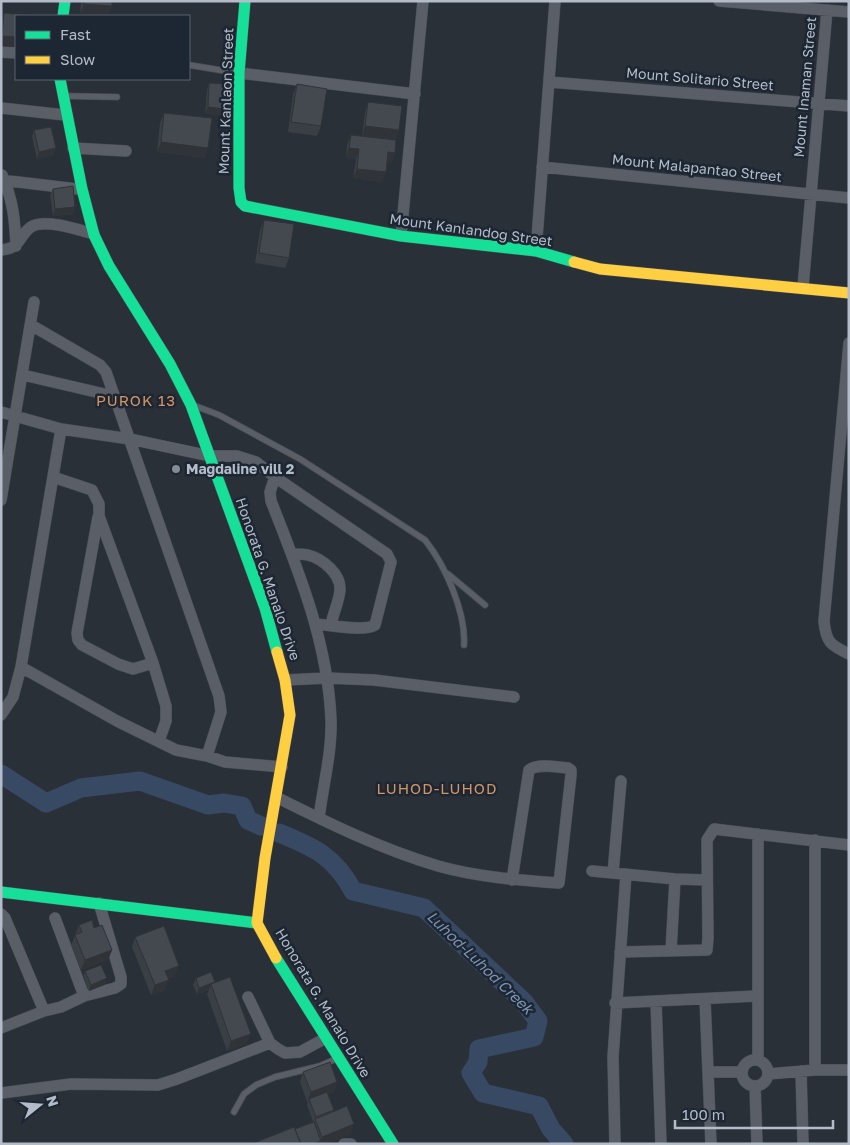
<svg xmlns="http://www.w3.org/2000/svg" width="850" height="1145" viewBox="0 0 850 1145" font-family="'Golos Text',sans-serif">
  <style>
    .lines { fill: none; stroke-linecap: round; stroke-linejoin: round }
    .river { stroke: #384963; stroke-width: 19 }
    .lane-casing { stroke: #484c53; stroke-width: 7 }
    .street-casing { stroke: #484c53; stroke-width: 12 }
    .fast-casing { stroke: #484c53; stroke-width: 12 }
    .slow-casing { stroke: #484c53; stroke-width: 12 }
    .lane { stroke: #5a5e66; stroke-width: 5.5 }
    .street { stroke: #5a5e66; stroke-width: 11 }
    .fast { stroke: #16e098; stroke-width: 11 }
    .slow { stroke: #ffcf43; stroke-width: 11 }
    .wall { fill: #3a3f45 }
    .shaded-wall { fill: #303338 }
    .building { fill: #444950; stroke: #303338 }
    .poi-dot { fill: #848b96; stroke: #1d2633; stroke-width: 2 }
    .labels { text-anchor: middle; stroke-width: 5; stroke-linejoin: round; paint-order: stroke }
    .street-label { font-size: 14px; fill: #b4bcc9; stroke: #1d2633 }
    .poi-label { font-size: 14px; font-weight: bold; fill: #b4bcc9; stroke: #1d2633; text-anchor: start }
    .neighbourhood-label { font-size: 15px; letter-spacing: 1px; fill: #d59563; stroke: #1d2633 }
    .water-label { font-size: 15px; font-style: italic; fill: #7c92b1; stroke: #1d2633 }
  </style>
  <rect width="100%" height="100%" fill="#2a3038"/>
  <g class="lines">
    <!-- river -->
    <path class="river" d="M1 774 46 803 81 788 140 781 208 805 224 803 242 806 248 820 261 826
      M279 833C313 847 335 856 353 891L424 908 524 1002 538 1021 534 1037 479 1049 478 1062 471 1073 483 1093 539 1106 551 1129 564 1144"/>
    <!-- lane casing -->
    <g class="lane-casing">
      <path id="lane" d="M189 65 238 73
        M64 96 117 97
        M193 405 219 415 300 459 425 540C445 565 466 612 464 645
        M448 574 485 605
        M234 1112 244 1094 256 1085 275 1077 320 1066 338 1058"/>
    </g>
    <!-- street casing -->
    <g class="street-casing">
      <path id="street" d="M719 1 849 12
        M1 52 16 53
        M239 73 415 94
        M549 82 849 106
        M1 108 65 115
        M73 148 126 151
        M542 167 849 198
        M2 175C13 199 15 221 16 246
        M1 180 77 189
        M401 236 423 1
        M1 250C22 248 18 236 31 227 45 218 79 230 94 234
        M536 251 555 1
        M803 287 827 10
        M31 325 100 365 106 372 219 696 221 712 207 756
        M849 343 824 621C826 642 830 645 849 654
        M23 375 113 396
        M1 412 61 429 130 439 210 456H237L256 462 275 477 387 554 391 562 375 625C365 632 330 625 316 624
        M53 477 92 490 99 504V516L153 663 166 706V721L159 741
        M275 477 270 492 271 501C299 572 328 643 331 720 332 752 323 786 319 818
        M1 500 34 302
        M98 517 77 633 78 640 82 645 118 664 133 669 153 663
        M292 554C297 554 303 554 308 555 323 559 341 574 340 590 339 602 333 613 331 625
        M21 667 117 721 176 750 207 756 225 762 282 767
        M285 680 327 678 374 680 514 697
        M1 715 13 697 21 667 61 429
        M276 797C328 823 381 849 438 866 477 877 518 880 559 883L571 775V770L568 768C556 767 538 763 529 770L512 880
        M815 840V1070
        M592 871 675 879
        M613 873 621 781
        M1 914 5 918 44 1011
        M55 918 84 996
        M671 951 675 879 707 880
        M620 952 707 950 708 938 707 840 714 829 849 845
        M248 997 270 1043 278 1049 285 1053 300 1052 326 1038
        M705 999 711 1144
        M656 1001 661 1144
        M615 1003 756 996
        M1 1028 44 1011 61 1007 84 996 115 988 121 984V977L99 903
        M758 1060V834
        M742 1073a13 13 0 1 1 26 0a13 13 0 1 1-26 0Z
        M801 1071 803 1143
        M709 1072H742
        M768 1074 815 1070H849
        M755 1086 757 1144
        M1 1093 71 1084 158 1085 177 1079 270 1043
        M344 1144H351
        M615 1144 613 1057 626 874"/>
    </g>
    <!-- fast casing -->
    <g class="fast-casing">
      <path id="fast" d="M245 1 239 73V188L241 202 245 206 401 236 536 251 574 262
        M63 16 65 1
        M60 79 82 189 94 235 109 266 170 364 191 405 265 608 277 652
        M1 892 257 923
        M276 958 393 1144"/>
    </g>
    <!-- slow casing -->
    <g class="slow-casing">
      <path id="slow" d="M574 262 600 269 849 293
        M276 958 257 923 265 858 290 715 285 680 277 652"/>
    </g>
    <!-- lane -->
    <use href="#lane" class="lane"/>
    <!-- street -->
    <use href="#street" class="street"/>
    <!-- fast -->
    <use href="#fast" class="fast"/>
    <!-- slow -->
    <use href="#slow" class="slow"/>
  </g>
  <!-- wall -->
  <path class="wall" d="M81 1H112V6L108 16 80 14Z
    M4 13 16 16V47L1 46V20Z
    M209 83 223 115 205 114 207 90Z
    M297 84 321 126 317 136 288 132 293 94Z
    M368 102 399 130 396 140 395 153 391 163 387 162 386 172 382 182 353 178 356 159 346 158 347 145 351 135 362 136 365 112Z
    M164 113 205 158 157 152 160 123Z
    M34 130 56 148 53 155 37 159 32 137Z
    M53 189 73 214 53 216 50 195Z
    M264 220 289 258 285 268 255 263 260 230Z
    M79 925 94 928 112 950 108 960 81 970 71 945Z
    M135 937 175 976 168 978 165 990 151 995 132 947Z
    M85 971 107 978 104 985 89 991 83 978Z
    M196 978 215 983 247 1044 227 1051 207 994 209 990 197 994 193 985Z
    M303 1072 337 1082 334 1092 328 1094 333 1111 351 1134 327 1144H253L254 1143 295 1129 313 1122 307 1105 308 1101 307 1102 300 1082Z"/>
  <!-- shaded-wall -->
  <path class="shaded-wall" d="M84 4 112 6 108 16 80 14Z
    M2 36 16 37V47L1 46Z
    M208 107 225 109 223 115 205 114Z
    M365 126 399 130 396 140 362 136Z
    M161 142 208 148 205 158 157 152Z
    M56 148 53 155 37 159 39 152Z
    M349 148 359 149 356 159 346 158Z
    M388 152 395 153 391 163 385 162Z
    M357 169 386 172 382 182 353 178Z
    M75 207 73 214 53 216 55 209Z
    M112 950 108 960 81 970 85 960Z
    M179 966 175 976 162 981 165 971Z
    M107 978 104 985 89 991 91 985Z
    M169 980 165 990 151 995 155 985Z
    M215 982 213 988 211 984 209 990 197 994 199 988Z
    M251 1034 247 1044 227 1051 231 1041Z
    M337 1082 334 1092 310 1101 309 1099 307 1102 311 1092Z
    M354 1124 351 1134 327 1144H313L321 1141 322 1137Z"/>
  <!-- building -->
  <path class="building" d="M84 1H112V6L84 4Z
    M4 13 39 16H16V37L2 36Z
    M209 83 227 84 225 109 208 107Z
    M297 84 327 89 321 126 291 122Z
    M368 102 402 106 399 130 365 126Z
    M164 113 212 118 208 148 161 142Z
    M51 127 56 148 39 152 34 130Z
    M351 135 396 140 395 153 388 152 386 172 357 169 359 149 349 148Z
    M73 186 75 207 55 209 53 189Z
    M264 220 294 224 289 258 259 253Z
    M92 920 94 928 102 925 112 950 85 960 75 935 82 932 79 925Z
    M164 926 179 966 165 971 169 980 155 985 135 937Z
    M101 965 107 978 91 985 85 971Z
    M211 972 215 982 199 988 196 978Z
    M230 977 251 1034 231 1041 211 984Z
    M330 1062 337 1082 311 1092 303 1072Z
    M327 1092 334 1110 316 1117 309 1099Z
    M347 1106 354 1124 322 1137 315 1119Z
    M314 1122 321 1141 313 1144H301L295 1129Z
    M294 1127 301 1144H254V1143Z"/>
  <!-- markers -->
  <circle class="poi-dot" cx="176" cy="469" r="5"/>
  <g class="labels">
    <!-- street labels -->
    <g class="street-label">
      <text transform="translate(700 79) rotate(5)" y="5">Mount Solitario Street</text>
      <text transform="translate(805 87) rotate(-85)" y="5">Mount Inaman Street</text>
      <text transform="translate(226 101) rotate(-88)" y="5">Mount Kanlaon Street</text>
      <text transform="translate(697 168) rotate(6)" y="5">Mount Malapantao Street</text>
      <text transform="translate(471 230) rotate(8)" y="5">Mount Kanlandog Street</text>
      <text transform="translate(268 579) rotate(71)" y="5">Honorata G. Manalo Drive</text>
      <text transform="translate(323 1003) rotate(59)" y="5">Honorata G. Manalo Drive</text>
    </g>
    <!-- poi labels -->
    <g class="poi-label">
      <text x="186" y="474">Magdaline vill 2</text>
    </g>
    <!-- neighbourhood labels -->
    <g class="neighbourhood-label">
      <text x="136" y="406">PUROK 13</text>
      <text x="437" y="794">LUHOD-LUHOD</text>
    </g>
    <!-- water labels -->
    <g class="water-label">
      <text transform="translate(480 963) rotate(44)" y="5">Luhod-Luhod Creek</text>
    </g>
  </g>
  <!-- border -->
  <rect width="850" height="1145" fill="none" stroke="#b4bcc9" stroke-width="5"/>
  <!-- legend -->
  <rect x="15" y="15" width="175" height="65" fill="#1d2633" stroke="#59626f"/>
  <rect x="25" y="31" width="25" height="8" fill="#16e098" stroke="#59626f"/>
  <text x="60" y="40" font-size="15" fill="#b4bcc9">Fast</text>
  <rect x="25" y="56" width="25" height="8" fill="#ffcf43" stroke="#59626f"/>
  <text x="60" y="65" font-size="15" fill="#b4bcc9">Slow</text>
  <!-- north arrow -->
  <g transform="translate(40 1105) rotate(73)" stroke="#1d2633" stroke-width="4" paint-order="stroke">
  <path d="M0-4L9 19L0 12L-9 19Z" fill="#b4bcc9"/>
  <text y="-8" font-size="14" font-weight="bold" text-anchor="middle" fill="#b4bcc9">N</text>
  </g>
  <!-- scale -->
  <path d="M675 1120v8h158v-8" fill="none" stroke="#b4bcc9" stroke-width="2.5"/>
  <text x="682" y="1120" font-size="15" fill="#b4bcc9" stroke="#1d2633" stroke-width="4" paint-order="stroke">100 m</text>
</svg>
